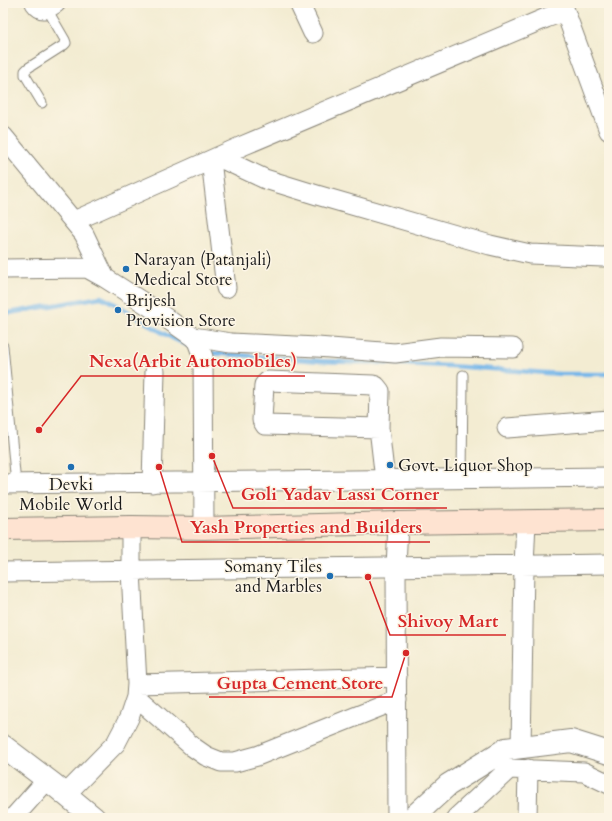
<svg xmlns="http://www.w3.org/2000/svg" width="612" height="821" viewBox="0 0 612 821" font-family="Cardo,serif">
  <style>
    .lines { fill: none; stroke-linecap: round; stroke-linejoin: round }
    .stream { stroke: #74b6e9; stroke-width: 4.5 }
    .service-casing { stroke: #888477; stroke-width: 11 }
    .minor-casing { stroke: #888477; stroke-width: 21 }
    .tertiary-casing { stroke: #888477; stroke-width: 24 }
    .secondary-casing { stroke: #888477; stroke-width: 24 }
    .service { stroke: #fff; stroke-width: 9 }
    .minor { stroke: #fff; stroke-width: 19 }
    .tertiary { stroke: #fff; stroke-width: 22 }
    .secondary { stroke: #fee3d1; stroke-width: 22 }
    .poi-dot { fill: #1f6fb2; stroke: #fcf5e5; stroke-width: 1.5 }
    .labels { text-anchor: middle; stroke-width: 3; stroke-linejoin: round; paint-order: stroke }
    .poi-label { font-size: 17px; fill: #1c1c1c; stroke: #fcf5e5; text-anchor: start }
    .leader { fill: none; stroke: #d62828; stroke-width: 1.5 }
    .callout-dot { fill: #d62828; stroke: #fcf5e5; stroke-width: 1.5 }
    .callout-label { font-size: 18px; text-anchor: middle; font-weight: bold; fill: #d62828; stroke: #fcf5e5; stroke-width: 3; stroke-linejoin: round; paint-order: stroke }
  </style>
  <rect width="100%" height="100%" fill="#fcf5e5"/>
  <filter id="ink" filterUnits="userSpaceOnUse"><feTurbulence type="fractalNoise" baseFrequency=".025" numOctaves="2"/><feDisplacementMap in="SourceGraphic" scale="8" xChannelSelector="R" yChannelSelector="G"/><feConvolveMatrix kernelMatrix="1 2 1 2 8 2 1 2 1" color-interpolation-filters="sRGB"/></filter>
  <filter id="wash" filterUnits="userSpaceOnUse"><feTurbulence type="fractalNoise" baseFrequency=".012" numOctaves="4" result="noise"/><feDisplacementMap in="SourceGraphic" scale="16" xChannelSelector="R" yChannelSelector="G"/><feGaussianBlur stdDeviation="0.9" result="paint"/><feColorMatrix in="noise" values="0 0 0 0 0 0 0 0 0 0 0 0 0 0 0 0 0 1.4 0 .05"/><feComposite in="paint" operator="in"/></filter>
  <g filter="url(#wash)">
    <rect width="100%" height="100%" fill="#f3ecd2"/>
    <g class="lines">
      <!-- stream -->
      <path class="stream" d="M3 314 101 297C133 311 160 336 193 347
        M208 352 212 353 321 361 451 366 560 374H609"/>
    </g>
  </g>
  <g filter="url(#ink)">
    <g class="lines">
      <!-- service casing -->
      <g class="service-casing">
        <path id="service" d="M42 103 25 75V71L28 68 64 45 66 43 65 40 47 9
          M3 346 16 484
          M462 479 463 375"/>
      </g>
      <!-- minor casing -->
      <g class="minor-casing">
        <path id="minor" d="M35 3C42 13 47 9 56 3
          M299 3 313 33
          M565 11 609 131
          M3 136 84 234 105 278
          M218 157 265 179 317 195 490 245 530 254 603 257 609 256
          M211 160 226 288
          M74 221 242 146 546 18 565 11 562 3
          M3 269 87 268 105 278 149 306 193 337 197 341 203 357 204 528
          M193 337 231 343 317 347 395 353 441 347 513 348
          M379 428 265 425 262 420 264 385 268 381 373 385 376 386 380 391 379 428 385 480
          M507 428 609 420
          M152 483 155 371
          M3 484 609 477
          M3 572 609 564
          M137 684 397 677
          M136 697 193 747 206 756 221 762H235L257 756 397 700
          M521 748 524 566 526 521
          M65 795 116 743 129 718 136 697 137 684 131 571V527
          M13 818 47 780
          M397 818 396 568 398 523
          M456 818 509 769 584 772 609 784
          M527 818 528 769"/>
      </g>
      <!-- tertiary casing -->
      <g class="tertiary-casing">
        <path id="tertiary" d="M3 746 53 784 94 818
          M412 818 448 785 506 749 571 741 609 753"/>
      </g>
      <!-- secondary casing -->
      <g class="secondary-casing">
        <path id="secondary" d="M3 529 131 527 204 528 398 523 609 520"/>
      </g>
      <!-- service -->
      <use href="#service" class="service"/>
      <!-- minor -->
      <use href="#minor" class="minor"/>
      <!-- tertiary -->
      <use href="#tertiary" class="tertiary"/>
      <!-- secondary -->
      <use href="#secondary" class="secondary"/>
    </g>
  </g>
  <!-- markers -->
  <g class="poi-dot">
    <circle cx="126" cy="269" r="4"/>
    <circle cx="118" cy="310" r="4"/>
    <circle cx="390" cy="465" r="4"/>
    <circle cx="71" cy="467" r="4"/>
    <circle cx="330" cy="576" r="4"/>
  </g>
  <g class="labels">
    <!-- poi labels -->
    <g class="poi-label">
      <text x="134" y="265">Narayan (Patanjali)<tspan x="134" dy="20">Medical Store</tspan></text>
      <text x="126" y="306">Brijesh<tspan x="126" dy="20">Provision Store</tspan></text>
      <text x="398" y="471">Govt. Liquor Shop</text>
      <text x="71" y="490" text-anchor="middle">Devki<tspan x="71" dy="20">Mobile World</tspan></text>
      <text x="322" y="572" text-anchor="end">Somany Tiles<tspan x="322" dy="20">and Marbles</tspan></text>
    </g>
  </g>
  <!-- callouts -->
  <path class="leader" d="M39 430L81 376H305M212 456L233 508H447M159 467L182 542H430M368 577L390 635H506M406 653L392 697H209"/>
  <g class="callout-dot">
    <circle cx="39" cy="430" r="4"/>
    <circle cx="212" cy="456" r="4"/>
    <circle cx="159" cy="467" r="4"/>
    <circle cx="368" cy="577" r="4"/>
    <circle cx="406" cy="653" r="4"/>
  </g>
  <g class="callout-label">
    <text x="193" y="367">Nexa(Arbit Automobiles)</text>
    <text x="340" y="500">Goli Yadav Lassi Corner</text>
    <text x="306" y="533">Yash Properties and Builders</text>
    <text x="448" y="627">Shivoy Mart</text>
    <text x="300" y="689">Gupta Cement Store</text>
  </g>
  <!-- margin -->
  <rect width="612" height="821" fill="none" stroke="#fcf5e5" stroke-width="16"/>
</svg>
